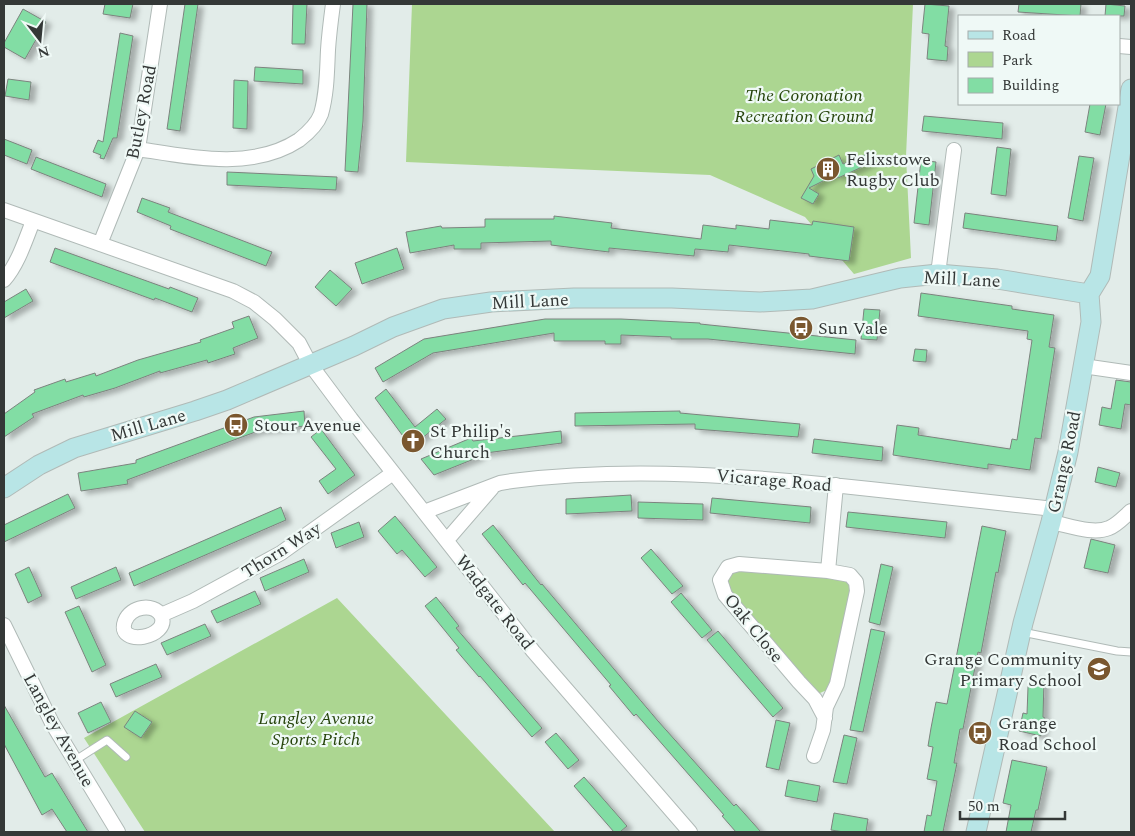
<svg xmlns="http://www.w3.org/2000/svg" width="1135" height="836" viewBox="0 0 1135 836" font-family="Spectral,serif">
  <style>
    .green { fill: #acd691 }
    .building { fill: #82dda4; stroke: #7c837e; filter: url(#shadow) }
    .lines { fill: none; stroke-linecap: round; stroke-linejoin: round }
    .lane-casing { stroke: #b0bab7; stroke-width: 9 }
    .street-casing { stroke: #b0bab7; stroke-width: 16 }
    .secondary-casing { stroke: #b0bab7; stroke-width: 21 }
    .lane { stroke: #fff; stroke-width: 7 }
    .street { stroke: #fff; stroke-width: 14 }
    .secondary { stroke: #b8e5e6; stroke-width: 19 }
    .labels { text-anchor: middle; stroke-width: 4.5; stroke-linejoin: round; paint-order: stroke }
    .park-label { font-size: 18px; font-style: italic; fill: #25430a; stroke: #eff9f6 }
    .street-label { font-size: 18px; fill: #343837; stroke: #eff9f6 }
    .poi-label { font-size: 18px; fill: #343837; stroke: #eff9f6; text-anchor: start }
  </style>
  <defs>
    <filter id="shadow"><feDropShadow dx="5.5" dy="3" stdDeviation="2.5" flood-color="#0004"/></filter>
  </defs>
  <rect width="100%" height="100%" fill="#e2ece9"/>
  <!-- green -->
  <path class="green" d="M412 4H913L906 156 911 258 854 274 805 217 710 175 406 162Z
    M731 570 842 576 852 587 829 689 820 693H815L728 593 726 575Z
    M337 598 555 832H145L84 738Z"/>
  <!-- building -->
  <path class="building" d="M105 4H133L130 18 103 14Z
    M185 4H198L180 131 167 129Z
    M293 4H307L305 44H292Z
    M353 4H367L363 121 358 172 345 171Z
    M925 4 949 6 945 46 948 47 947 61 927 59 929 34 922 33Z
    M1019 4H1081L1080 16 1018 12Z
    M1106 4 1125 6 1124 16H1105Z
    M23 9 46 22 25 59 4 47V43Z
    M120 33 133 36 117 138H113L104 159 100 158 101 155 93 152 98 140 103 142Z
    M255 67 303 70V84L254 81Z
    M8 79 31 82 29 100 5 96Z
    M234 80 248 81 247 129 233 128Z
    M1090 104H1106L1100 135 1085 132Z
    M924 116 1003 123 1002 139 922 131Z
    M4 139 32 150 27 164 4 155Z
    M997 147 1011 149 1006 196 991 194Z
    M869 153 873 162 838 178 837 174 809 188 819 194 813 204 801 198 814 176 811 169 839 155 843 164Z
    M1079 156 1094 158 1083 221 1068 218Z
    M36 157 106 184 102 197 31 169Z
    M921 160 936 162 929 225 914 223Z
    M227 172 337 177 336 190 227 185Z
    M142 198 170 208 168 212 272 252 266 266 170 229 171 226 137 212Z
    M965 213 1058 226 1056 241 963 228Z
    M554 216 612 223 611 228 701 239 703 225 736 229V225L769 229 770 220 812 225 813 221 854 227 849 261 809 256V254L729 245 728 252 695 249 694 256 609 248V252L551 245V241L481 243V249H454V245L410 253 406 232 441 226 442 228 485 227V219H554Z
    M55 248 169 289 170 287 198 298 192 312 155 298 154 300 50 262Z
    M397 248 404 269 362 284 355 263Z
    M330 270 352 289 336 306 315 287Z
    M26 289 33 301 4 318V302Z
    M921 293 1012 306V309L1054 315 1049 347 1055 348 1041 439 1035 438 1030 470 988 464V469L893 455 897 425 919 428 918 435 1010 449 1012 439 1017 440 1032 340 1027 339 1028 331 918 316Z
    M864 309 880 310 877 340 861 339Z
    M249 316 258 338 233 348 235 354 208 363 207 360 160 373V371L115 388 84 397 83 395 32 414 34 417 4 437V414L35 392 34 390 65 379 66 382 95 373 96 376 138 360 201 342 200 340 234 328 232 322Z
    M545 319H621L700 323V324L856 340 855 354 708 339H671V337L621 335V344H605V341H554V333L433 353 383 382 375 368 424 339Z
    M915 349 927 350 926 362 913 361Z
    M1116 380 1131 382V405L1125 404 1121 429 1099 425 1102 407 1111 409Z
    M386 389 415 427 437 409 446 419 411 447 375 398Z
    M304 411 305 426 258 431 127 480 128 484 81 491 78 473 136 463V460L254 417Z
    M680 411V413L800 424 798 437 695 429V424L575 426V413Z
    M321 429 355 475 328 494 319 481 336 469 311 437Z
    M561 431 562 443 478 454 479 457 434 475 421 459 471 438 473 441Z
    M814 439 883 447 882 461 812 453Z
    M1098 467 1120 473 1116 487 1095 482Z
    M68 494 75 508 4 542V525Z
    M631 495 632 511 566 514V499Z
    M712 498 811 507 810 523 710 513Z
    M638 502 703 504V520L638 518Z
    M281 507 286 520 134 586 129 573Z
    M848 512 947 522 945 538 846 527Z
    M395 516 437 567 425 577 402 550 397 554 378 531Z
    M359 522 364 537 336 548 331 533Z
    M493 525 541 585 542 584 658 721 734 806 736 804 761 832H736L722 816 724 815 636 714 634 716 609 686 611 685 525 583 523 585 482 534Z
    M982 526 1006 531 998 573 996 572 981 653 978 652 963 729H960L954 763H957L943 832H924L927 815 931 816 937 781 927 779 933 747 928 746 931 728 936 702 947 704Z
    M1091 539 1115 545 1108 573 1084 568Z
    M651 549 683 586 672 594 641 558Z
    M304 559 309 572 265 591 260 578Z
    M881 564 893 567 880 625 869 622Z
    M29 567 42 596 28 603 15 574Z
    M116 567 121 580 76 599 71 587Z
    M255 591 261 604 217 623 211 611Z
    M681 593 712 630 702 638 671 602Z
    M436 597 459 626 456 628 542 728 532 737 480 676 479 677 456 650 459 648 425 606Z
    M79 606 106 665 92 672 65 612Z
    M205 624 211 636 167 655 161 643Z
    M871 629 885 632 863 732 850 730Z
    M718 631 783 708 773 717 707 640Z
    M156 664 162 677 116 697 110 684Z
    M1032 676 1044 680 1043 717 1045 718 1041 736 1019 731 1023 713 1027 714 1028 687Z
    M101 702 111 722 88 733 78 713Z
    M4 705 45 777 52 773 88 832H67L52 809 42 815 4 744Z
    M135 711 152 722 141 738 124 727Z
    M776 720 790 723 779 770 766 767Z
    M556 733 579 760 568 769 545 742Z
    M844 735 857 738 847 784 833 782Z
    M1012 760 1047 767 1038 810H1036L1031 832H1006L1011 805 1003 803Z
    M584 777 627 826 620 832H614L574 786Z
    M788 780 820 786 817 802 785 796Z
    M834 813 868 819 866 832H844L831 830Z"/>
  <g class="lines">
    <!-- lane casing -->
    <g class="lane-casing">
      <path id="lane" d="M1022 632 1117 651 1131 652
        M74 761 107 740 126 757"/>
    </g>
    <!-- street casing -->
    <g class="street-casing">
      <path id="street" d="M1119 46 1131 47
        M138 149C189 157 252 171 299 140 308 133 317 125 321 114 327 93 327 71 328 50 329 34 331 19 333 4
        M4 210 233 291 254 302 275 319 299 343 310 364 351 419 533 651 690 832
        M100 244 138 149 160 4
        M938 274 954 150
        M4 280C18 264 25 241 33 221
        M1083 366 1131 373
        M424 512 500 483 512 481C632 466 751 476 870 489 931 496 993 502 1054 509
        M1051 522C1068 525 1093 535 1109 528 1117 525 1125 516 1131 511
        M447 540 492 488
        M161 615C153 603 131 606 125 621 115 648 172 638 161 615L193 601 281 553 393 473
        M4 625 52 723 118 832
        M825 718 815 699 799 682 725 595 720 580 728 567 739 564 828 571
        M814 756 823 730 826 707 837 684 857 591 856 582 850 575 828 571 836 485"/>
    </g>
    <!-- secondary casing -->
    <g class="secondary-casing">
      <path id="secondary" d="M4 488 39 465 74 448 195 411 227 400 354 346 393 327 443 309 491 302 574 298H672L760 302 812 299 900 278 938 274 997 279 1089 294
        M976 832 1023 623 1051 522 1068 452 1091 322 1089 294 1100 276 1131 89"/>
    </g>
    <!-- lane -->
    <use href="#lane" class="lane"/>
    <!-- street -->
    <use href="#street" class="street"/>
    <!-- secondary -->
    <use href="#secondary" class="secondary"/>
  </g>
  <!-- icons -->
  <defs>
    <g id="building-disc" transform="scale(1.25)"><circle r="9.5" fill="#7a572f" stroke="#eff9f6"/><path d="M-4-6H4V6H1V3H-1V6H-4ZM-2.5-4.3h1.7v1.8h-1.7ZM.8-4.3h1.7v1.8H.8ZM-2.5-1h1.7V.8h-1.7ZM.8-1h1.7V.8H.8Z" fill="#fff"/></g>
    <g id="bus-disc" transform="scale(1.25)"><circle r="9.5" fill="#7a572f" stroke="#eff9f6"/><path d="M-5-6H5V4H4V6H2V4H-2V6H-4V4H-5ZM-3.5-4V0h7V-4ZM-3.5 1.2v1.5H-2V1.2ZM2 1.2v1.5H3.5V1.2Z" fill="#fff"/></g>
    <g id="church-disc" transform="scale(1.25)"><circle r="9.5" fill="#7a572f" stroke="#eff9f6"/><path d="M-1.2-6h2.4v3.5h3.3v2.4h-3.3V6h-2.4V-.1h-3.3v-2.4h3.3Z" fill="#fff"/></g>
    <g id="school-disc" transform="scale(1.25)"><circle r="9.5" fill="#7a572f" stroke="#eff9f6"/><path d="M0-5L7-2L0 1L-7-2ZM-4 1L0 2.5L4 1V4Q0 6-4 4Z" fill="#fff"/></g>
  </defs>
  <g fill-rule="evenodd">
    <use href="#building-disc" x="828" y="169"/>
    <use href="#bus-disc" x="801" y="328"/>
    <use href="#bus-disc" x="236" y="425"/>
    <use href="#church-disc" x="413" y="441"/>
    <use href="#school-disc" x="1099" y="669"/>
    <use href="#bus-disc" x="980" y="733"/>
  </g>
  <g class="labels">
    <!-- park labels -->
    <g class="park-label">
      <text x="804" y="101">The Coronation<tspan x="804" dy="21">Recreation Ground</tspan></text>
      <text x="316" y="724">Langley Avenue<tspan x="316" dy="21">Sports Pitch</tspan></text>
    </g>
    <!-- street labels -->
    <g class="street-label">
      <text transform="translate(141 112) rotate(-79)" y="6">Butley Road</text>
      <text transform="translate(962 279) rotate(3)" y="6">Mill Lane</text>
      <text transform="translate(530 301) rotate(-3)" y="6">Mill Lane</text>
      <text transform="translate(148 425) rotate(-16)" y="6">Mill Lane</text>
      <text transform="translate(1064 462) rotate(-78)" y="6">Grange Road</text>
      <text transform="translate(774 480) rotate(5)" y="6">Vicarage Road</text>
      <text transform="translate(281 550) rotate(-32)" y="6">Thorn Way</text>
      <text transform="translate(495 602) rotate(52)" y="6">Wadgate Road</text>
      <text transform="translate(754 628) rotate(51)" y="6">Oak Close</text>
      <text transform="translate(59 730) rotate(61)" y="6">Langley Avenue</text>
    </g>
    <!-- poi labels -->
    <g class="poi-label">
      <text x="846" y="165">Felixstowe<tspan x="846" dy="21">Rugby Club</tspan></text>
      <text x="818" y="334">Sun Vale</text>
      <text x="254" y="431">Stour Avenue</text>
      <text x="430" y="437">St Philip's<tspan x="430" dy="21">Church</tspan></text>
      <text x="1082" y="665" text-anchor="end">Grange Community<tspan x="1082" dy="21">Primary School</tspan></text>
      <text x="998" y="729">Grange<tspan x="998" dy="21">Road School</tspan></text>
    </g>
  </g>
  <!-- border -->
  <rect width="1135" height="836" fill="none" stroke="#343837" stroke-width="10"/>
  <!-- legend -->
  <rect x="958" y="15" width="162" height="90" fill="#eff9f6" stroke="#a4acaa"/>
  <rect x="968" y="31" width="25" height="8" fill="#b8e5e6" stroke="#a4acaa"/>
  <text x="1002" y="40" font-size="15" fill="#343837">Road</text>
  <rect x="968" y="52" width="25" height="15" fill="#acd691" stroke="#a4acaa"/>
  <text x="1002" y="65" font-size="15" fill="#343837">Park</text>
  <rect x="968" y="78" width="25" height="15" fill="#82dda4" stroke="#a4acaa"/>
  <text x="1002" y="90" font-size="15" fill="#343837">Building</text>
  <!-- north arrow -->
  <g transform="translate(40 40) rotate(164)" stroke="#eff9f6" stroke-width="4" paint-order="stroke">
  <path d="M0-4L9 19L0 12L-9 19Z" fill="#343837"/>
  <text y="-8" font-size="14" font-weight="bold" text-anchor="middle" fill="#343837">N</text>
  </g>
  <!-- scale -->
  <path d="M960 811v8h105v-8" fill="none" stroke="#343837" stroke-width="2.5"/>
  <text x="968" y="811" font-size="15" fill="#343837" stroke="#eff9f6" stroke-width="4" paint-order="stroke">50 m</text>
</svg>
